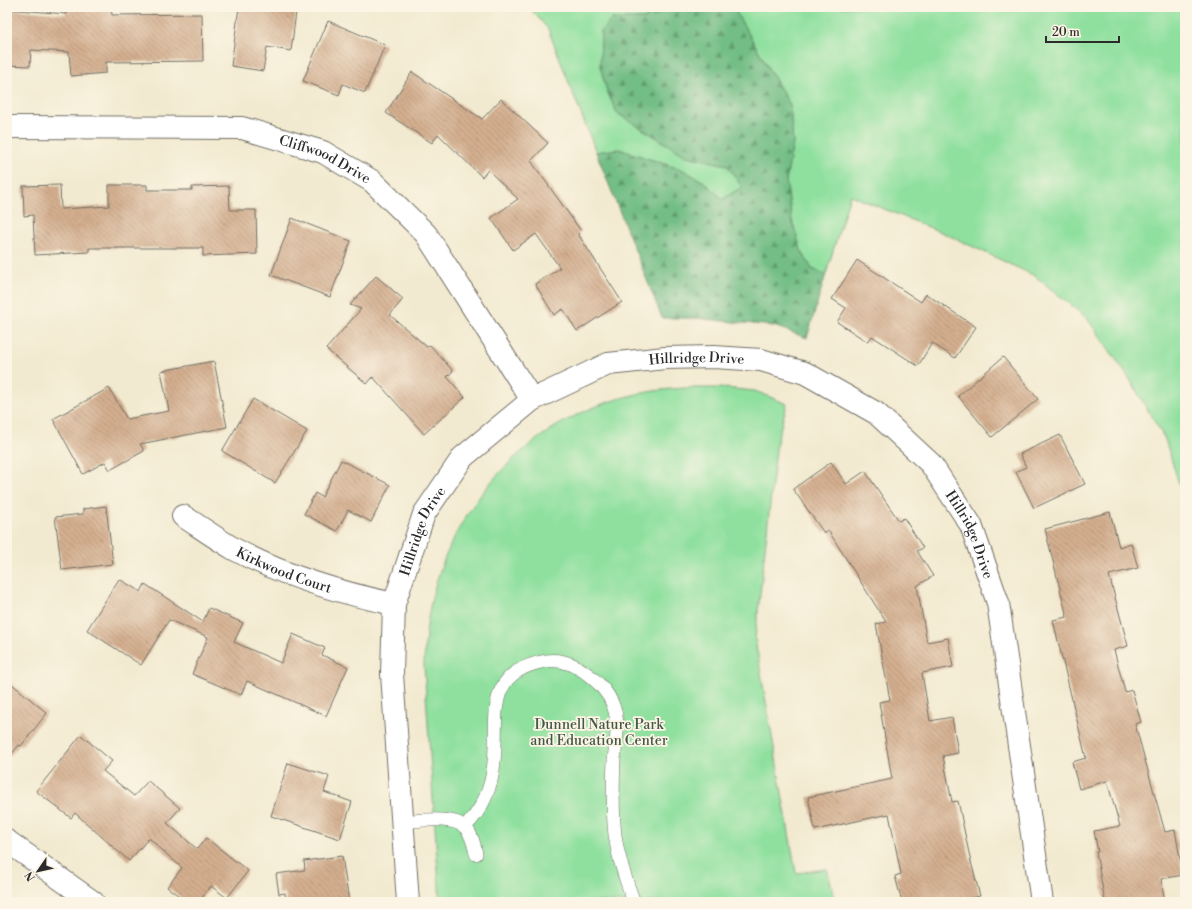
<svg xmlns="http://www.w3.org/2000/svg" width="1192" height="909" viewBox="0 0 1192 909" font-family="'Libre Bodoni',serif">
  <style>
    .green { fill: #8fe09f; stroke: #5d8665 }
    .forest { fill: url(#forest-firs); stroke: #4f7458 }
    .building { fill: url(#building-back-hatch) }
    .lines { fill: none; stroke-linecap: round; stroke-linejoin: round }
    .lane-casing { stroke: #716e65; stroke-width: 14 }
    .street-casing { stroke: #716e65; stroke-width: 24 }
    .lane { stroke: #fff; stroke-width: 13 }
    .street { stroke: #fff; stroke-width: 22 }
    .labels { text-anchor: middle; stroke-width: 3.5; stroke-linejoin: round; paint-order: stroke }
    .street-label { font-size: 14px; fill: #2b2b2b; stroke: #fcf5e5 }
    .park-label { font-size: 14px; fill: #445848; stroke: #fcf5e5 }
  </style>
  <defs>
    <pattern id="forest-firs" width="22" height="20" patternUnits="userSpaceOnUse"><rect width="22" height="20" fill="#73be86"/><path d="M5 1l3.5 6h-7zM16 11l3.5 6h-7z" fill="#5f9b6e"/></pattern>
    <pattern id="building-back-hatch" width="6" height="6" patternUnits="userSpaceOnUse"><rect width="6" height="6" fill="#d4af8f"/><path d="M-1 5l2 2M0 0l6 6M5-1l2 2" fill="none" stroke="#ac8f75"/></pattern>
  </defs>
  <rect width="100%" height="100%" fill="#fcf5e5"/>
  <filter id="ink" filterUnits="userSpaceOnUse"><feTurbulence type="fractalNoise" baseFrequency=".025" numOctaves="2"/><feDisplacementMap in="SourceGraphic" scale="8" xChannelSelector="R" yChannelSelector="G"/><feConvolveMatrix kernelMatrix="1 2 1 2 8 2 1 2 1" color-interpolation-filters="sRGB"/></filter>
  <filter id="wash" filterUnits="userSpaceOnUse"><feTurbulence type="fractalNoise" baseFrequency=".012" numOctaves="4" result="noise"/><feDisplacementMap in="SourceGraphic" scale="16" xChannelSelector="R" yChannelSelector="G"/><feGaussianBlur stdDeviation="0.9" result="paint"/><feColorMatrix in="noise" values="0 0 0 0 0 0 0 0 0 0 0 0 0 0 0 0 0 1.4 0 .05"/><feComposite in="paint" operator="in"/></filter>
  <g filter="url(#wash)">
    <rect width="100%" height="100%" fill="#f2ead0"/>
    <!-- green -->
    <path class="green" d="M529 7H647L646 19H612L600 66 607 91 617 113 686 156 727 165 742 187 723 199 704 182 683 170 619 149 596 152 548 29Z
      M733 7H1185V503L1165 439 1129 378 1087 318 1035 276 948 235 850 195 826 274 812 269 801 250 792 220 786 180 793 143 790 105Z
      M686 388H723L755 391 787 404 777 441 755 639 796 873 827 869 836 902H440L424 665C425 640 427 615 434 590 459 497 534 419 629 396 648 391 667 389 686 388Z"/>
    <!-- forest -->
    <path class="forest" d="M647 7H733L790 105 793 143 786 180 792 220 801 250 812 269 826 274 807 338 774 326 694 318H662L596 152 619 149 683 170 704 182 723 199 742 187 727 165 686 156 617 113 607 91 600 66 601 30 612 19H646Z"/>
    <g id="blocks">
      <!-- building -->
      <path class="building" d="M65 7H111L112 15 202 14 203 61 106 62V73L71 76 69 52 31 50 30 66 7 65V9L66 14Z
        M239 7H266L296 12 291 51 267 47 263 71 231 66Z
        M328 21 385 45 365 93 343 84 339 95 303 81Z
        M412 72 482 119 501 99 548 143 531 161 581 231 578 234 622 302 577 331 563 309 554 315 535 284 560 268 536 234 513 250 491 218 518 199 488 170 482 177 438 134 432 143 386 113Z
        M60 185 61 209 109 206V185H147V190H192V187L229 186 230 210H256L257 254 203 256V248H89V252L35 255 33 215 24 216 23 186Z
        M292 218 351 241 330 297 271 275Z
        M857 260 921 302 926 294 976 327 955 358 932 343 918 366 872 336 868 342 837 322 846 308 832 299Z
        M376 276 403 299 390 315 427 347 430 345 453 371 447 377 465 397 424 434 373 377 367 384 326 349 361 309 350 305Z
        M1003 357 1038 399 992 437 958 396Z
        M214 361 227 427 140 444 144 451 110 470 105 462 83 474 53 419 109 388 127 419 169 411 161 371Z
        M253 399 307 431 275 483 222 451Z
        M1060 435 1085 484 1034 508 1016 472 1026 467 1020 454Z
        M341 460 390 485 371 522 348 510 337 531 304 514 315 493 322 497Z
        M831 462 846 484 865 471 899 521 904 518 923 548 917 551 933 576 917 586 927 642 948 638 953 667 922 673 930 721 952 717 958 753 943 756 952 802 958 801 970 858 980 896 968 899V902H902L895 876 901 874 889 814 815 830 808 797 892 779 879 702 890 700 876 624 886 622 828 530 824 533 793 489Z
        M106 506 113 564 62 570 55 517 83 514V509Z
        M1110 512 1119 547 1131 543 1138 568 1109 575 1128 646 1114 650 1125 692 1132 690 1141 722 1135 724 1165 832 1175 830 1183 875 1161 879 1165 902H1105L1096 852H1098L1094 831 1120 826 1107 781 1079 789 1072 762 1086 758 1053 620 1067 617 1045 529Z
        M119 579 141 592 145 584 203 622 209 608 243 623 234 642 281 663 293 634 325 648 322 655 348 667 326 716 247 681 241 695 192 674 208 637 169 620 141 665 87 630Z
        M7 680 47 713 21 746 19 745 7 760Z
        M81 735 112 761 103 771 134 796 148 781 180 808 167 823 197 849 206 838 248 871 227 898 211 886 199 902H187L167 887 182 868 149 838 129 861 75 813 71 818 36 791Z
        M288 763 329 776 324 792 352 802 340 839 271 816Z
        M342 856 349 902H286L285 893 279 894 276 874 305 870 304 861Z"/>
    </g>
  </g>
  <g filter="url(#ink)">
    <use href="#blocks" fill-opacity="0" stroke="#716e65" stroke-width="1"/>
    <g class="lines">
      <!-- lane casing -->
      <g class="lane-casing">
        <path id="lane" d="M401 822C418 821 454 815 466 828 472 835 474 844 476 854
          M465 827C483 809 492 787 494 762 499 718 483 675 541 662 564 656 582 668 598 683 606 691 612 700 615 711 619 727 616 744 614 759 613 784 612 810 615 835 618 858 626 881 634 902"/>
      </g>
      <!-- street casing -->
      <g class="street-casing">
        <g id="street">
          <path id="s1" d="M7 127 242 128 323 152 372 181 426 234 532 400"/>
          <path id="s2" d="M183 516C200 527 217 539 234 549 282 575 341 593 394 604"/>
          <path d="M7 841 93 902"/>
          <path id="s3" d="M408 902 392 674 394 604 424 514 463 457 532 400 608 364 665 358 714 357 761 360 805 373 876 413 931 464 971 525 998 603 1042 902"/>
        </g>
      </g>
      <!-- lane -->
      <use href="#lane" class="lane"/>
      <!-- street -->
      <use href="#street" class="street"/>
    </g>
  </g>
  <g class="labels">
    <!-- street labels -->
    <g class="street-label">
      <text dy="5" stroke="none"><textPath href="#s1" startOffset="324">Cliffwood Drive</textPath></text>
      <text dy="5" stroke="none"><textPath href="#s3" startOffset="725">Hillridge Drive</textPath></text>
      <text dy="5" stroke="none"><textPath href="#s3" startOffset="377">Hillridge Drive</textPath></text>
      <text dy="5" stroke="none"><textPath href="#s3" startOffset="1073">Hillridge Drive</textPath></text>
      <text dy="5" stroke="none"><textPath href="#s2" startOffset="115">Kirkwood Court</textPath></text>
    </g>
    <!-- park labels -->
    <g class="park-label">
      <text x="599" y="729">Dunnell Nature Park<tspan x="599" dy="16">and Education Center</tspan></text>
    </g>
  </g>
  <!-- margin -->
  <rect width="1192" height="909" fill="none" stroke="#fcf5e5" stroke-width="24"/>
  <!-- north arrow -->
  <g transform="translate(38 871) rotate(236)" stroke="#fcf5e5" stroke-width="3" paint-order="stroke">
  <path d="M0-3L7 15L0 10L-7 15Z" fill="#2b2b2b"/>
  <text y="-6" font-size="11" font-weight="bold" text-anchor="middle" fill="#2b2b2b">N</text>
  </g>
  <!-- scale -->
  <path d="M1046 36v6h73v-6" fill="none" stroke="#2b2b2b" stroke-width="2"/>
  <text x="1052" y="36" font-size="12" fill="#2b2b2b" stroke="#fcf5e5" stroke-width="3" paint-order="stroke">20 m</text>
</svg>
